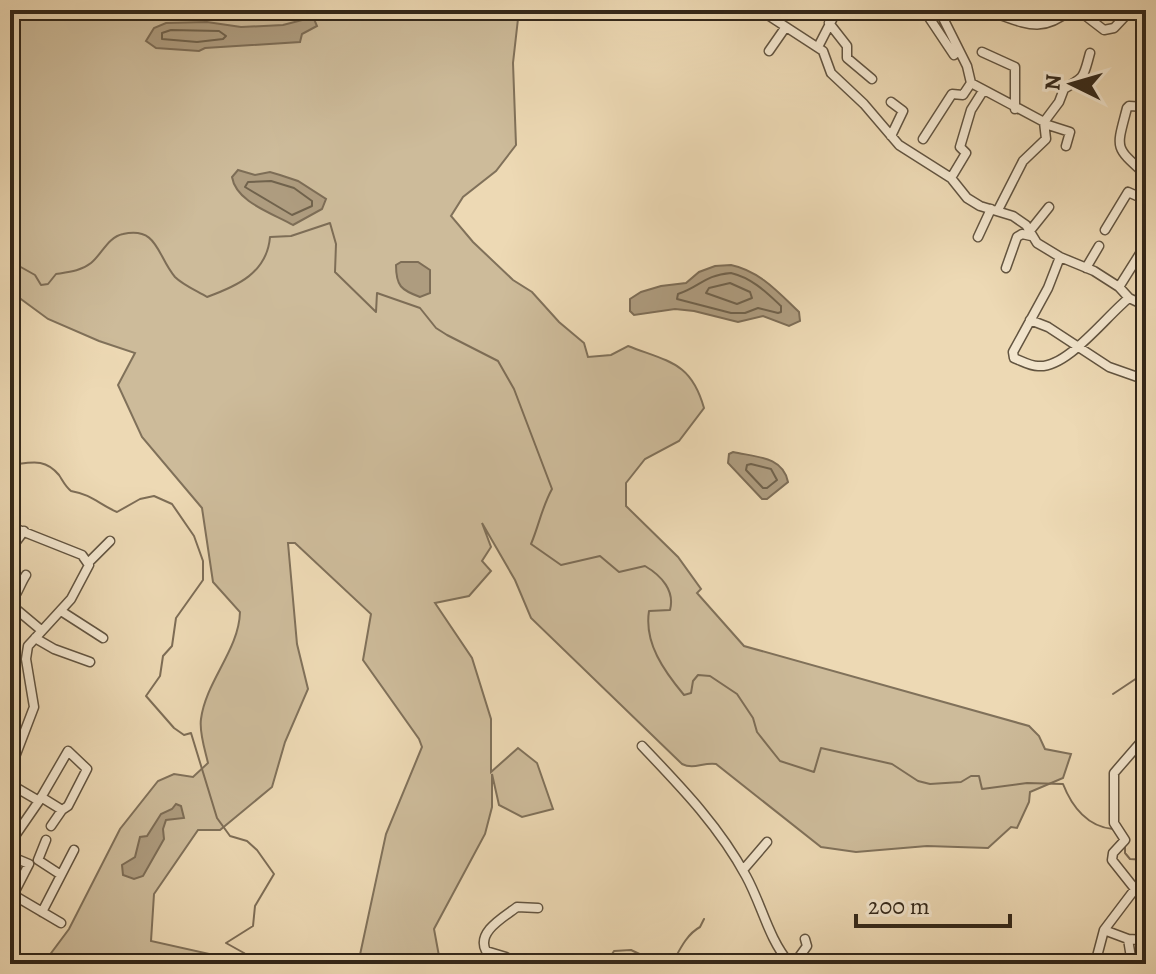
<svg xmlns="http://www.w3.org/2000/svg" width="1156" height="974" viewBox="0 0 1156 974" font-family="Alegreya,serif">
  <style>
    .green { fill: #cdbb9a; stroke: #80715a; stroke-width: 2 }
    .water { fill: #ae9c7f; stroke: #7d6d56; stroke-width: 2 }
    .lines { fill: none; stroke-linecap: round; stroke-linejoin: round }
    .shore { stroke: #70624c; stroke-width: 2 }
    .stream { stroke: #7d6d56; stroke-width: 2 }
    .minor-casing { stroke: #625440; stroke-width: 11 }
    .minor { stroke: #f3e6ce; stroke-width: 8 }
  </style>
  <rect width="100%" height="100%" fill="#edd9b4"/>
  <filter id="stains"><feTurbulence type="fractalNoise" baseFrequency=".0025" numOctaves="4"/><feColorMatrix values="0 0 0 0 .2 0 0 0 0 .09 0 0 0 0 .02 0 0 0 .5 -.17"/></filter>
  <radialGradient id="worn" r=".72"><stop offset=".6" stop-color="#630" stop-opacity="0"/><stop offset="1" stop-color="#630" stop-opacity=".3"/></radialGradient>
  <!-- green -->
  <path class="green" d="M10 10H519L513 63 516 145 496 171 463 197 451 216 473 242 513 280 532 292 559 322 584 343 588 357 611 355 628 346C669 362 691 362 704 408L679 441 645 459 626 483V506L678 557 701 589 697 593 744 646 1029 726 1039 736 1045 749 1071 754 1063 778 1030 792 1029 802 1017 828 1011 827 988 848 927 846 856 852 821 847 716 764C703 762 694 770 682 764L531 618 515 580 482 523 491 547 482 561 491 571 469 596 435 603 472 658 491 719V772L518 748 537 763 553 809 522 817 499 805 492 774V807L485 834 434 929 439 956 436 964H358L386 834 422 747 419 739 363 660 371 614 295 543H288L297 644 308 689 285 742 272 787 220 830H198L154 894 151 941 223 957 224 964H43L69 929 120 829 158 781 174 774 193 777 208 763C205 750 199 732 201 719 206 681 239 650 240 612L213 582 202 508 142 437 118 385 135 353 99 341 48 319 10 291Z"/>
  <!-- water -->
  <path class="water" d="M306 19H314L317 26 302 34 300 42 205 48 199 51 156 48 146 41 154 28 166 23 207 22 241 27 283 25Z
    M238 170 255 175 270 172 280 175 298 181 326 199 322 209 293 225C272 213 236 202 232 177Z
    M401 262H418L430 270V293L420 297C401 290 396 286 396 265Z
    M731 265C760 271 779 293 799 312L800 321 789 326 763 316 738 322 694 311 675 309 634 315 630 311V299L641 292 661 286 686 283 699 272 715 266Z
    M733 452C755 457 783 456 788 482L767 499H762L728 463 729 454Z
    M176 804 181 806 184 818 166 820 163 829 164 839 143 876 134 879 123 875 122 865 135 857 140 837 147 836 161 814 172 809Z"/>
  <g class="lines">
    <!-- shore -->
    <path class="shore" d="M171 30 219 31 226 36 223 39 197 42 162 39V33Z
      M271 181 294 188 312 201V206L292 215 245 187 248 182Z
      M731 273C752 278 766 292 781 306V312L778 313 758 308 745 313H731L677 299 678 294C700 287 704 275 731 273Z
      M730 283 750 292 752 298 737 304 706 293 709 288Z
      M751 464 771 469 777 480 767 488H763L746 470 747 465Z"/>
    <!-- stream -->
    <path class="stream" d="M10 261 35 275 41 285 48 284 56 274C69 272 81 271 91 263 102 254 108 237 123 234 158 226 157 256 175 277 183 285 197 291 207 297 237 286 267 273 270 237L291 236 330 223 336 244 335 272 376 312 377 293 420 308 436 328 447 335 498 361 514 389 552 489C542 507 539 525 531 544L561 565 600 556 619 572 645 566C662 576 675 591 670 610L649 611C644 643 664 671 684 695L691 693 693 681 698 675 710 676 737 694 753 718 757 732 780 761 814 772 821 748 892 764 918 781 930 784 961 782 971 776H979L982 789 1027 783 1063 784C1072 807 1088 827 1113 829L1116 832
      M10 465C30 463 44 457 59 475 63 481 65 486 71 491 93 495 98 504 117 512L140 499 154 496 172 504 194 536 203 561V580L176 618 172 646 163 656 160 676 146 696 174 728 184 735 191 733 217 818 230 836 247 841 257 850 274 874 255 906 253 926 226 943 244 953 254 964
      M1113 694 1146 672
      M1125 843V853L1130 859 1146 860
      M606 964 614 951 631 950 648 958 673 962C680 949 687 934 700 927L704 919"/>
    <!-- minor casing -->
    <g class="minor-casing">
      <path id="minor" d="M760 10 823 51 831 73 864 104 899 145 951 178 967 198 980 206 1013 216 1026 225 1037 243 1060 257 1094 271 1119 287 1129 298 1146 306
        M924 10 954 55
        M984 10C1021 20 1038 37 1070 10
        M1078 10 1104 30 1114 28 1131 10
        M941 14 967 66 971 83 1044 122
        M829 23 847 46V58L872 79
        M818 47 837 10
        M769 51 785 28
        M982 52 1015 67V109
        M1146 107 1129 106 1127 108C1116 150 1114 146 1146 175
        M1045 124 1070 132 1066 146
        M891 136 903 111 891 102
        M923 139 952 94 963 95 971 83
        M951 178 966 153 960 147 971 110 983 91
        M998 210 1023 161 1046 139 1044 122 1059 102 1064 89C1086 76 1083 78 1090 53
        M1105 230 1128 192 1146 200
        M1029 232 1049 207
        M978 237 991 209
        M1060 257 1048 288 1013 352 1014 358C1022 361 1030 366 1038 366 1067 369 1107 315 1129 298
        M1006 268 1017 237 1022 234 1031 236
        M1086 268 1099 246
        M1119 287 1146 244
        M1030 320 1048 327 1109 367 1146 380
        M10 550 24 531
        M89 562 110 541
        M10 603C17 596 20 584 26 575
        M10 604 41 630
        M61 611 103 638
        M35 638 54 649 90 662
        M642 746C681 787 719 826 746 876 762 905 768 938 790 964
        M10 770 34 707 26 659 28 646 71 599 89 565 82 555 14 528
        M10 784 39 801
        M41 797 62 810 51 826
        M46 840 38 860 61 875
        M10 843 39 801 68 751 87 769 68 806 62 810
        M10 851 17 859 29 864 13 895
        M743 870 767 842
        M10 893 61 923
        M42 912 74 850
        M1104 930 1128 939 1146 940
        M1128 939 1132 964
        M10 956 26 964
        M515 964 506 957 486 951C476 932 504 917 517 907L538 908
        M794 964 807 946 805 939
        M1095 964 1104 930 1135 889 1112 860 1113 853 1125 840 1114 823V773L1146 736"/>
    </g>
    <!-- minor -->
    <use href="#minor" class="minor"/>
  </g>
  <!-- margin -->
  <rect width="1156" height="974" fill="none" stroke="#edd9b4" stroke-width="40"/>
  <rect x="12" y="12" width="1132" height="950" fill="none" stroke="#332719" stroke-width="4"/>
  <rect x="20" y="20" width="1116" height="934" fill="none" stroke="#332719" stroke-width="2"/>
  <!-- north arrow -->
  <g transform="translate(1072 84) rotate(275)" stroke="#f3e6ce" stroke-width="6" paint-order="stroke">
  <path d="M0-6L14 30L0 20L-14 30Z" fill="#332719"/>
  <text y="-12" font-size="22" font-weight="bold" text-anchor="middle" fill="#332719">N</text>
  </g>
  <!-- scale -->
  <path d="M856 914v12h154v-12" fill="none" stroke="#332719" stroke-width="4"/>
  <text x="868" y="914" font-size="24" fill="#332719" stroke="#f3e6ce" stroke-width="6" paint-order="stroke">200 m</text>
  <rect width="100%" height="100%" filter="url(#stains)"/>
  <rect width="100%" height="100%" fill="url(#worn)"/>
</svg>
